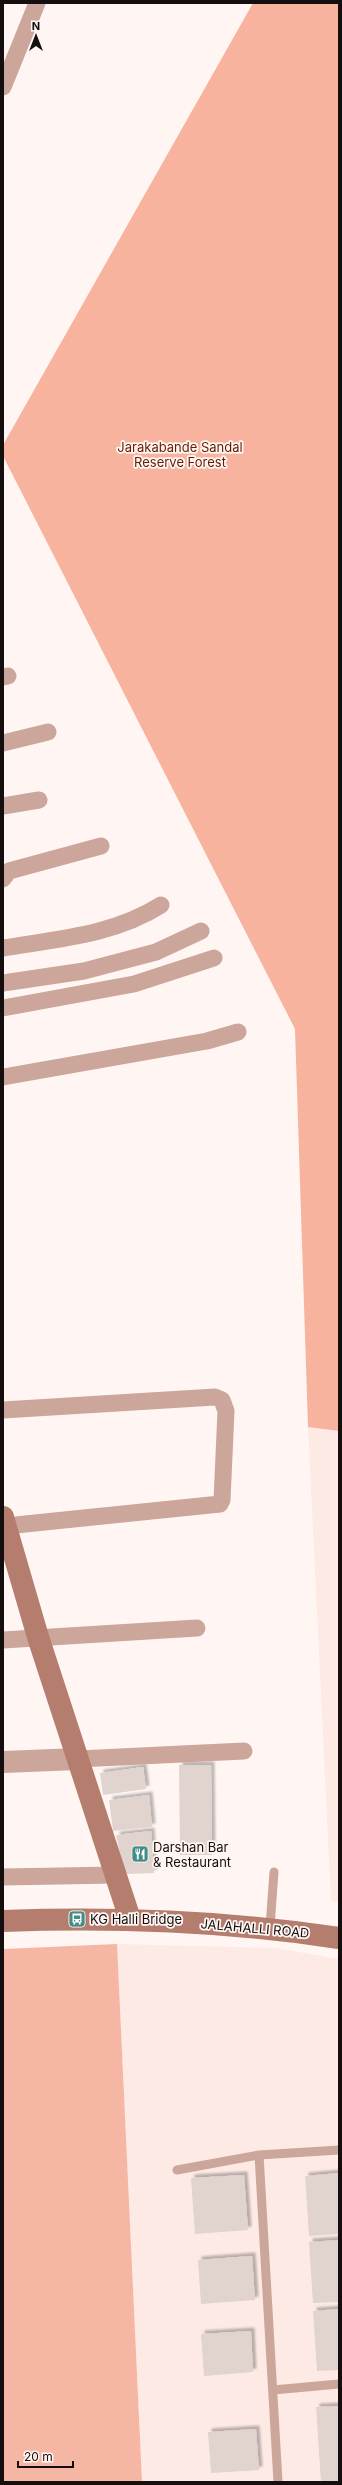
<svg xmlns="http://www.w3.org/2000/svg" width="342" height="2485" viewBox="0 0 342 2485" font-family="Inter,sans-serif">
  <style>
    .built { fill: #fdeae5 }
    .green { fill: #f5b7a4 }
    .forest { fill: #f7b39e }
    .building { fill: #e1d3ce; filter: url(#shadow) }
    .lines { fill: none; stroke-linecap: round; stroke-linejoin: round }
    .service { stroke: #cca69a; stroke-width: 9 }
    .minor { stroke: #cca69a; stroke-width: 17 }
    .tertiary { stroke: #cca69a; stroke-width: 22 }
    .secondary { stroke: #b47d6d; stroke-width: 22 }
    .labels { text-anchor: middle; stroke-width: 3.5; stroke-linejoin: round; paint-order: stroke }
    .park-label { font-size: 13px; fill: #651c02; stroke: #fff6f3 }
    .poi-label { font-size: 13px; fill: #140f0e; stroke: #fff6f3; text-anchor: start }
    .street-label { font-size: 13px; fill: #140f0e; stroke: #fff6f3 }
  </style>
  <defs>
    <filter id="shadow"><feDropShadow dx="3.5" dy="-3.5" stdDeviation="1" flood-color="#0004"/></filter>
  </defs>
  <rect width="100%" height="100%" fill="#fff6f3"/>
  <!-- built -->
  <path class="built" d="M308 1427 339 1431V1902L331 1901Z
    M117 1944 275 1948 339 1959V2482H142Z"/>
  <!-- green -->
  <path class="green" d="M117 1944 142 2482H3V1949Z"/>
  <!-- forest -->
  <path class="forest" d="M253 3H339V1431L308 1427 295 1029 3 456V445Z"/>
  <!-- building -->
  <path class="building" d="M179 1765H211L212 1855H180Z
    M143 1767 146 1789 103 1795 100 1773Z
    M149 1795 152 1827 113 1831 109 1800Z
    M151 1831 154 1873 125 1874 116 1835Z
    M339 2173V2234L309 2236 305 2176Z
    M244 2175 248 2230 195 2234 191 2178Z
    M339 2240V2302L313 2303 309 2242Z
    M252 2256 255 2300 201 2304 198 2260Z
    M339 2309V2370L317 2371 313 2311Z
    M251 2331 253 2372 204 2376 201 2334Z
    M339 2406V2482H321L316 2407Z
    M256 2429 259 2470 211 2473 208 2432Z"/>
  <g class="lines">
    <!-- service -->
    <path class="service" d="M270 1927 274 1872
      M259 2155 278 2482
      M177 2170 259 2155 339 2150
      M273 2390 339 2384"/>
    <!-- minor -->
    <path class="minor" d="M3 87 37 3
      M3 677 8 676
      M3 743 48 732
      M3 806 39 800
      M3 879 9 871 101 846
      M3 948C57 939 114 935 161 905
      M3 983 84 971 156 952 201 931
      M3 1008 134 984 214 958
      M3 1077 207 1041 238 1032
      M3 1410 215 1397 222 1400 226 1411 222 1500 220 1504 6 1526
      M3 1640 197 1628
      M78 1759 244 1751
      M3 1877 115 1875"/>
    <!-- tertiary -->
    <path class="tertiary" d="M3 1762 78 1759"/>
    <!-- secondary -->
    <path class="secondary" d="M3 1517 38 1637 130 1919
      M3 1921C116 1917 227 1921 339 1938"/>
  </g>
  <!-- icons -->
  <defs>
    <g id="restaurant-square" transform="scale(0.9)"><rect x="-9" y="-9" width="18" height="18" rx="4" fill="#458c86" stroke="#fff6f3"/><path d="M-5-6h1v4h1v-4h1v4h1v-4h1v5L-1.5 .5V6h-2V.5L-5-1ZM5-6V6H3V1.5H1.5Q1.5-4 5-6Z" fill="#fff"/></g>
    <g id="bus-square" transform="scale(0.9)"><rect x="-9" y="-9" width="18" height="18" rx="4" fill="#458c86" stroke="#fff6f3"/><path d="M-5-6H5V4H4V6H2V4H-2V6H-4V4H-5ZM-3.5-4V0h7V-4ZM-3.5 1.2v1.5H-2V1.2ZM2 1.2v1.5H3.5V1.2Z" fill="#fff"/></g>
  </defs>
  <g fill-rule="evenodd">
    <use href="#restaurant-square" x="140" y="1854"/>
    <use href="#bus-square" x="77" y="1919"/>
  </g>
  <g class="labels">
    <!-- park labels -->
    <g class="park-label">
      <text x="180" y="452">Jarakabande Sandal<tspan x="180" dy="15">Reserve Forest</tspan></text>
    </g>
    <!-- poi labels -->
    <g class="poi-label">
      <text x="153" y="1852">Darshan Bar<tspan x="153" dy="15">&amp; Restaurant</tspan></text>
      <text x="90" y="1924">KG Halli Bridge</text>
    </g>
    <!-- street labels -->
    <g class="street-label">
      <text transform="translate(255 1928) rotate(5)" y="5">JALAHALLI ROAD</text>
    </g>
  </g>
  <!-- border -->
  <rect width="342" height="2485" fill="none" stroke="#140f0e" stroke-width="8"/>
  <!-- north arrow -->
  <g transform="translate(36 36)" stroke="#fff6f3" stroke-width="3" paint-order="stroke">
  <path d="M0-3L7 15L0 10L-7 15Z" fill="#140f0e"/>
  <text y="-6" font-size="11" font-weight="bold" text-anchor="middle" fill="#140f0e">N</text>
  </g>
  <!-- scale -->
  <path d="M18 2461v6h55v-6" fill="none" stroke="#140f0e" stroke-width="2"/>
  <text x="24" y="2461" font-size="12" fill="#140f0e" stroke="#fff6f3" stroke-width="3" paint-order="stroke">20 m</text>
</svg>
